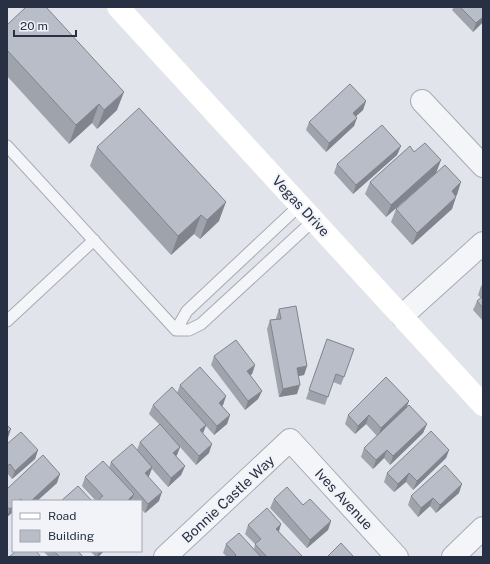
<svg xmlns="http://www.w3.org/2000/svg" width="490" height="564" viewBox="0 0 490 564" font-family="'Public Sans',sans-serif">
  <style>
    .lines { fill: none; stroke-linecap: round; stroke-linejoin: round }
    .service-casing { stroke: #a6abb5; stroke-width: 13 }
    .minor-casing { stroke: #a6abb5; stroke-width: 24 }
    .service { stroke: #f4f5f8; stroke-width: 11 }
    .minor { stroke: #f4f5f8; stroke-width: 22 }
    .secondary { stroke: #fff; stroke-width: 22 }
    .wall { fill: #9ea3ac }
    .shaded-wall { fill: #81848c }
    .building { fill: #b8bdc8; stroke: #81848c }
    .labels { text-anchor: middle; stroke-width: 4; stroke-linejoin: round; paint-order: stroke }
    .street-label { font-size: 14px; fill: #283143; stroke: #f1f3f8 }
  </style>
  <rect width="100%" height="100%" fill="#e1e4ea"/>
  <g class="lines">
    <!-- service casing -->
    <g class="service-casing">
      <path id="service" d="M7 146 176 330H189L201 324 314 220
        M7 321 94 240
        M176 330 187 311 300 205"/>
    </g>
    <!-- minor casing -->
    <g class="minor-casing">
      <path id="minor" d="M422 101 483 166
        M402 316 483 243
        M165 557 290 440 397 557
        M453 557 483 528"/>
    </g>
    <!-- service -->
    <use href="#service" class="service"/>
    <!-- minor -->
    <use href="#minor" class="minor"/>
    <!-- secondary -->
    <path class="secondary" d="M118 7 483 405"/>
  </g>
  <!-- wall -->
  <path class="wall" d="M454 7H483V22L473 32 452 10Z
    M7 25 117 110 97 129 92 123 69 144 7 76Z
    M366 101 363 110 356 116 354 126 326 152 306 130 309 122Z
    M401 146 397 155 353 194 334 173 337 164Z
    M97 147 219 221 200 239 194 234 171 255 90 166Z
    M414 152 441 160 436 173 386 217 365 194 370 182Z
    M457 195 456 196 452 209 412 245 391 222 396 209Z
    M483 284V321L473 310 477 301 481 298 478 295 481 286Z
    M279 309 307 366 304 375 298 376 297 394 279 397 267 329 270 320 276 319V318Z
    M327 339 354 349 341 385 333 382 325 405 306 399Z
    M214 356 255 365 252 374 250 375 262 391 258 399 245 410 211 365Z
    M180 385 226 396 223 405 222 406 230 415 227 424 214 435 206 426 203 433 209 453 196 465 180 447 177 455 176 456 185 466 181 475 168 487 152 469 149 476 148 477 159 501 145 513 141 509V501H134L132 499 131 501H96L82 486 85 477 109 468 111 462 137 450 140 442 160 425 149 414 153 405 177 393Z
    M406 408 427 424 423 433 390 465 384 458 373 469 361 457 364 448 377 436 366 424 355 434 345 424 348 415Z
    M7 444 38 450 35 459 12 479 7 473Z
    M449 450 446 458 413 490 406 482 394 492 384 482 387 473Z
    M57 483 37 501H13V512L7 517V489Z
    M459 493 436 513 430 506 418 517 408 505 411 496Z
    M274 499 303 505 331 521 328 530 307 548 270 508Z
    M281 524 279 532 302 557H227L223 553 226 544 254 549 255 544 245 534 248 525Z
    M43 551H78L83 557H49Z
    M90 551H104L98 557H96Z"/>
  <!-- shaded-wall -->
  <path class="shaded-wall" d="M483 17V22L473 32 476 23Z
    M124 92 117 110 97 129 104 110Z
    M366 101 363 110 350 122 353 113Z
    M99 104 92 123 69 144 76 125Z
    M357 118 354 126 326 152 329 143Z
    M401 146 397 155 353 194 356 185Z
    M441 160 436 173 386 217 391 205Z
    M461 182 457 195 447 203 452 191Z
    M456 197 452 209 412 245 417 233Z
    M226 202 219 221 200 239 207 220Z
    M201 215 194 234 171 255 178 236Z
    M255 365 252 374 243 380 247 371Z
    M307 366 304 375 294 377 297 368Z
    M300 385 297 394 279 397 283 389Z
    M262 391 258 399 245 410 248 401Z
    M226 396 223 405 216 412 219 403Z
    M409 401 406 409 378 437 381 428Z
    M230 415 227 424 214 435 217 426Z
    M369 415 366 424 355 434 358 426Z
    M427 424 423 433 390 465 393 456Z
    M206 425 203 433 200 430Z
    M11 429 8 438 7 439V433Z
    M212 444 209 453 196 465 199 456Z
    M180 447 177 455 170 462 173 453Z
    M38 450 35 459 12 479 15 471Z
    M387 450 384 458 373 469 376 460Z
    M449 450 446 458 413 490 417 481Z
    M185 466 181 475 168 487 171 478Z
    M152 467 149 476 142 482 145 473Z
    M409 473 406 482 394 492 398 484Z
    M60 474 57 483 37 501H31Z
    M462 484 459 493 436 513 440 505Z
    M162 492 159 501 145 513 148 504Z
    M134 494 131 501H127Z
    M433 498 430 506 418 517 421 508Z
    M13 506V512L7 517 10 509Z
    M331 521 328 530 307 548 310 540Z
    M281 524 278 533 276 529Z
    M99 551H104L98 557H97Z"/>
  <!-- building -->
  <path class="building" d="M26 7H46L124 92 104 110 99 104 76 125 7 50V25Z
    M460 7H483V17L476 23Z
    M350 84 366 101 353 113 357 118 329 143 309 122Z
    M139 108 226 202 207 220 201 215 178 236 97 147Z
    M382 125 401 146 356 185 337 164Z
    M425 143 441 160 391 205 370 182 410 146 414 152Z
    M445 165 461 182 452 191 456 197 417 233 396 209Z
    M483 296V308L477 301Z
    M296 306 307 366 297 368 300 385 283 389 270 320 281 319 279 309Z
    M327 339 354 349 344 377 336 374 328 397 309 390Z
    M236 340 255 365 247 371 262 391 248 401 214 356Z
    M200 367 226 396 219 403 230 415 217 426 180 385Z
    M386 377 409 401 381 428 369 415 358 426 348 415Z
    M172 387 206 425 200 430 212 444 199 456 153 405Z
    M409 405 427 424 393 456 387 450 376 460 364 448Z
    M160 424 180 447 173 453 185 466 171 478 140 442Z
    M7 425 11 429 7 433Z
    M431 431 449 450 417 481 409 473 398 484 387 473Z
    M21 432 38 450 15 471 10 464 7 466V444Z
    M132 444 152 467 145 473 162 492 148 504 111 462Z
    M43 455 60 474 31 501H23L21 499 18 501H13V506L10 509 7 507V489Z
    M103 461 134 494 127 501H100L99 499 103 496 85 477Z
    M445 465 462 484 440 505 433 498 421 508 411 496Z
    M78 486 92 501H61Z
    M287 487 303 505 310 499 331 521 310 540 274 499Z
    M267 508 281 524 276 529 303 557H267L255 544 261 539 248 525Z
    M239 533 261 557H234L236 555 226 544Z
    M341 543 353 556 352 557H327Z
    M16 551H36L41 557H9Z
    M54 551H78L83 557H60Z"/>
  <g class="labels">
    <!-- street labels -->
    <g class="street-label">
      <text transform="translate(301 206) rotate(47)" y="5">Vegas Drive</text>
      <text transform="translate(228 499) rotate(-43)" y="5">Bonnie Castle Way</text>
      <text transform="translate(344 499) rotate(47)" y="5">Ives Avenue</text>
    </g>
  </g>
  <!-- border -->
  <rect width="490" height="564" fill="none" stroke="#283143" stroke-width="16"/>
  <!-- legend -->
  <rect x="12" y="500" width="130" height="52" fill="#f1f3f8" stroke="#a1a5b0"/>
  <rect x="20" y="513" width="20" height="6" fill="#ffffff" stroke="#a1a5b0"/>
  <text x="48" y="520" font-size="12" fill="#283143">Road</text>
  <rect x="20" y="530" width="20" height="12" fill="#b8bdc8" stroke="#a1a5b0"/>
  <text x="48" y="540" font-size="12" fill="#283143">Building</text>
  <!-- scale -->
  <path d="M14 30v6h62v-6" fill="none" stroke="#283143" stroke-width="2"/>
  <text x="20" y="30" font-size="12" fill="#283143" stroke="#f1f3f8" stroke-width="3" paint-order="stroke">20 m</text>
</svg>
